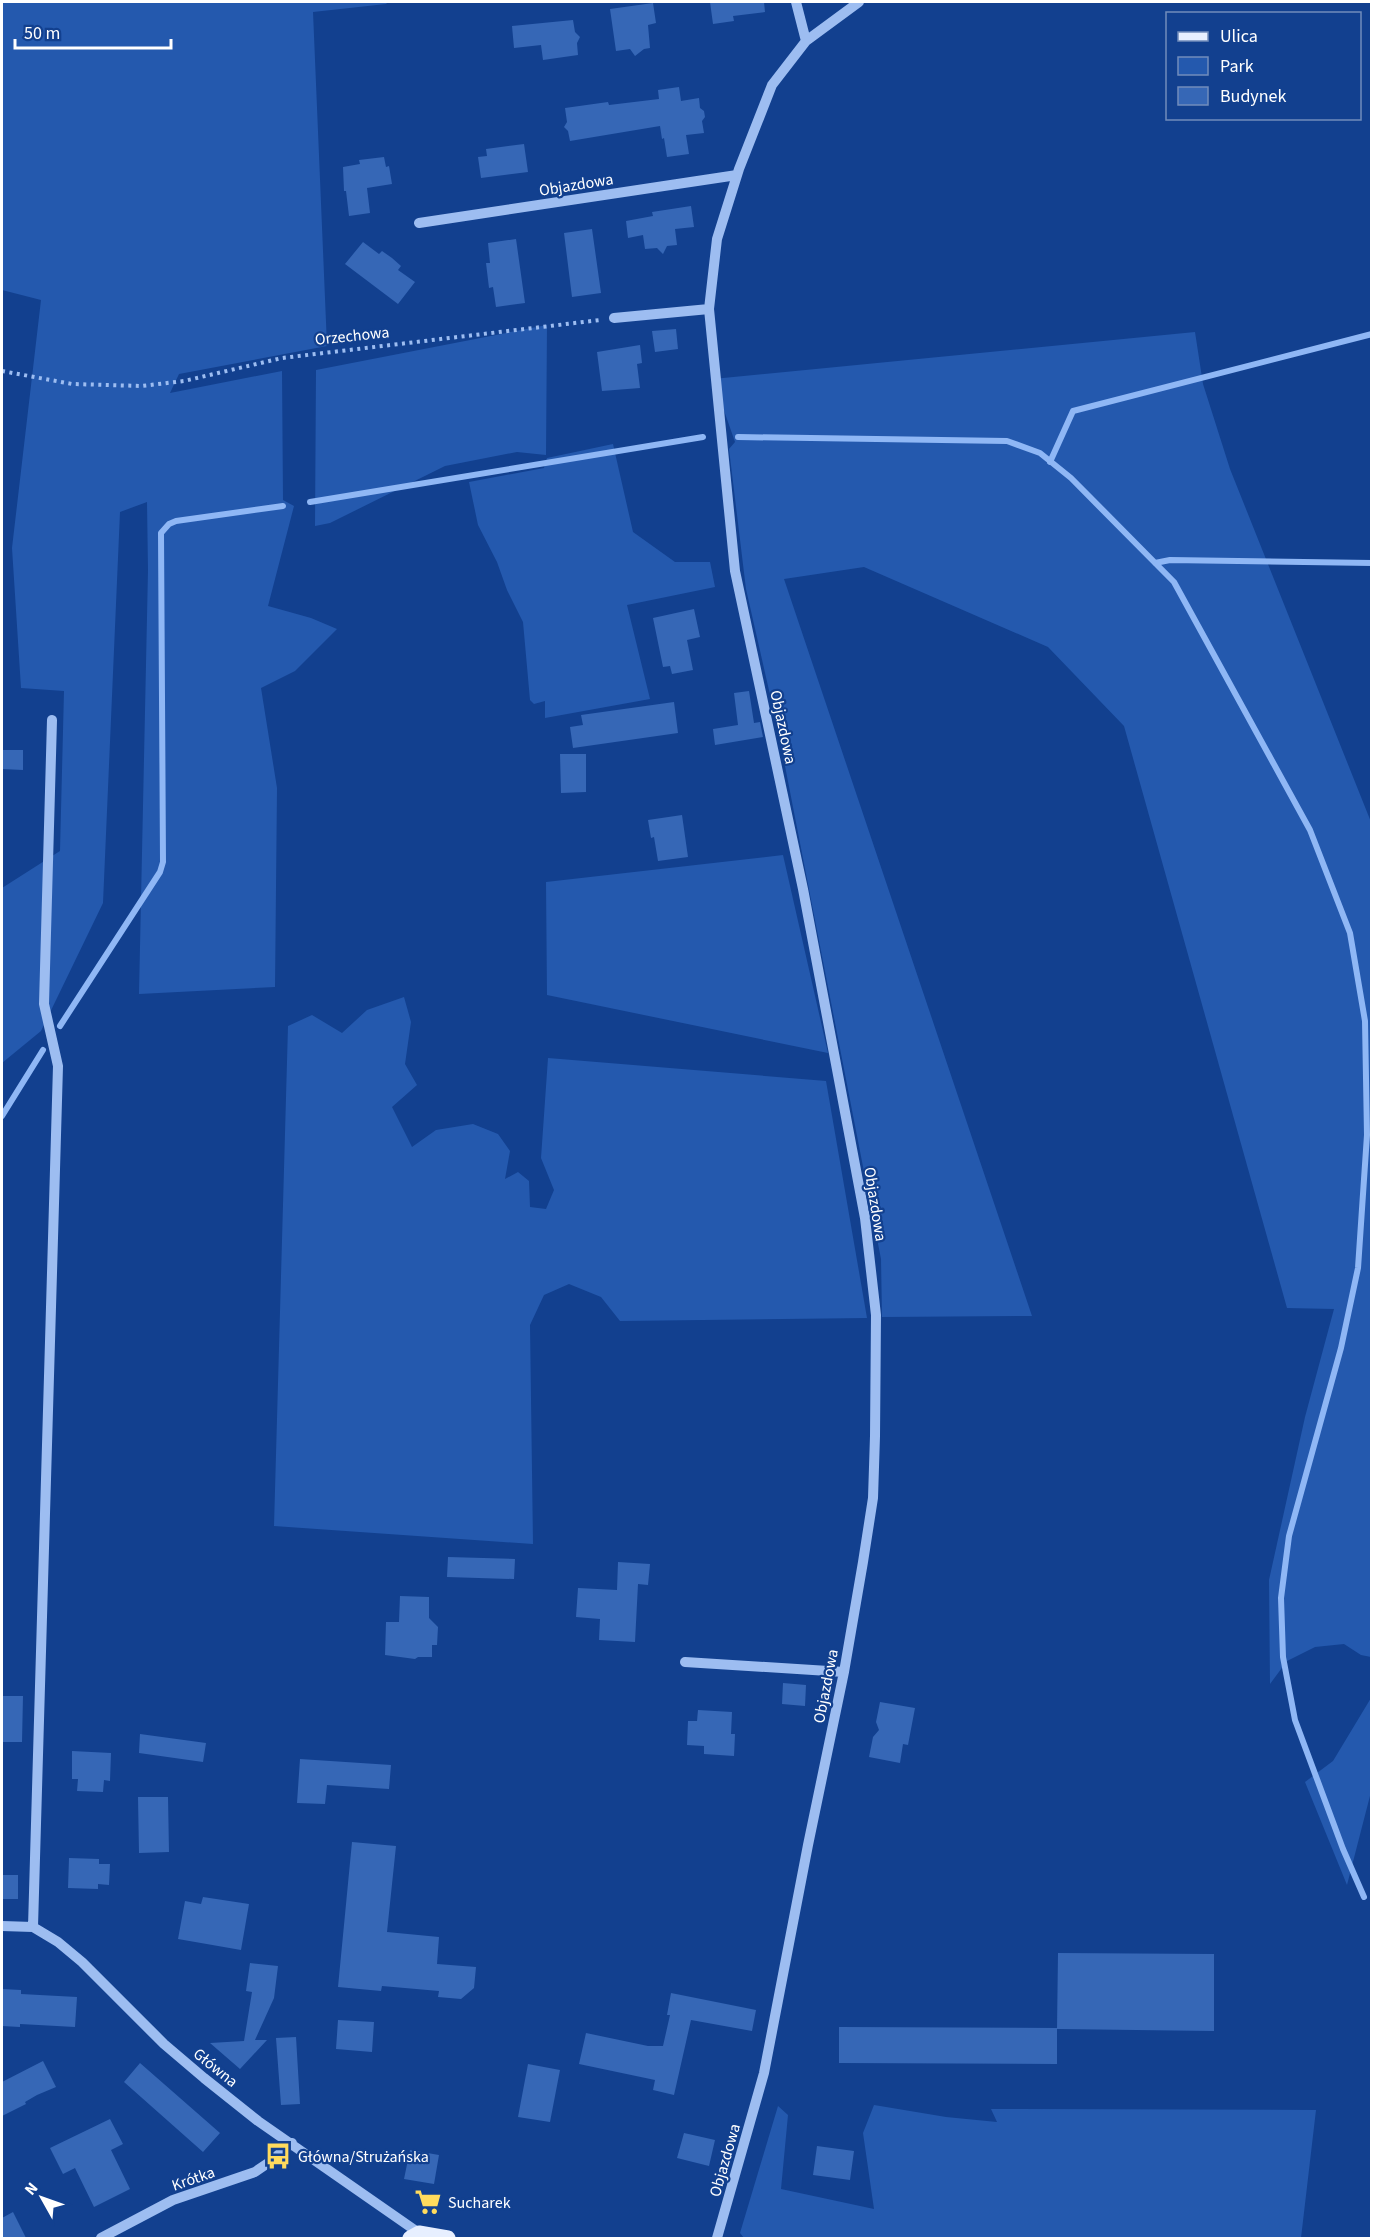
<svg xmlns="http://www.w3.org/2000/svg" width="1373" height="2240" viewBox="0 0 1373 2240" font-family="'Source Sans 3',sans-serif">
  <style>
    .green { fill: #2459ae }
    .lines { fill: none; stroke-linecap: round; stroke-linejoin: round }
    .stream { stroke: #8fb7f5; stroke-width: 6 }
    .building { fill: #3667b6 }
    .path { stroke: #9dbdf1; stroke-width: 4; stroke-dasharray: 3 4.5; stroke-linecap: butt }
    .minor { stroke: #9dbdf1; stroke-width: 10 }
    .major { stroke: #e7efff; stroke-width: 15 }
    .labels { text-anchor: middle; stroke-width: 4.5; stroke-linejoin: round; paint-order: stroke }
    .street-label { font-size: 16px; fill: #fff; stroke: #12408f }
    .poi-label { font-size: 16px; fill: #fff; stroke: #12408f; text-anchor: start }
  </style>
  <rect width="100%" height="100%" fill="#12408f"/>
  <!-- green -->
  <path class="green" d="M2 2H388L386 4 313 12 327 346 179 374 170 393 282 371 283 500 294 506 268 606 311 618 337 629 295 671 261 688 277 788 275 987 139 994 148 570 147 502 120 512 103 903 41 1031 2 1063V888L60 851 64 691 21 688 12 548 41 300 2 290Z
    M547 325 546 455 517 452 445 466 330 523 315 526 316 370Z
    M1195 332 1203 384 1230 469 1371 822V1657L1361 1655 1344 1644 1315 1647 1287 1661 1270 1684 1269 1580 1305 1417 1334 1309 1287 1308 1124 726 1048 647 864 567 784 579 1032 1316 882 1317 881 1259 778 730 746 589 729 449 735 442 713 379Z
    M613 444 633 532 675 562H710L715 587 627 605 650 699 545 718V701L534 704 530 700 523 622 507 590 497 562 478 525 469 482 544 468 547 458Z
    M783 855 828 1053 547 995 546 882Z
    M404 997 411 1022 405 1064 417 1085 392 1107 412 1147 436 1130 473 1124 498 1134 510 1151 505 1179 518 1172 529 1181 530 1207 546 1209 554 1190 541 1158 548 1058 826 1081 867 1318 620 1321 601 1297 569 1284 544 1295 530 1325 533 1544 274 1526 288 1026 312 1015 342 1033 367 1010Z
    M1371 1698V1792L1347 1885 1305 1782 1333 1761Z
    M874 2105 946 2117 997 2122 991 2109 1316 2110 1301 2238H744L740 2233 778 2106 788 2115 781 2189 874 2209 863 2133Z"/>
  <g class="lines">
    <!-- stream -->
    <path class="stream" d="M738 437 1007 441 1040 453 1071 478 1174 582 1310 830 1350 933 1365 1021 1367 1135 1358 1268 1341 1348 1289 1536 1281 1598 1283 1657 1295 1720 1343 1849 1364 1897
      M1050 462 1073 411 1372 334
      M310 502 703 437
      M1155 563 1170 560 1372 563
      M60 1026 160 872 163 862 161 533 169 524 176 521 283 506
      M2 1116 43 1050"/>
  </g>
  <!-- building -->
  <path class="building" d="M710 2H764L765 12 733 16 734 21 713 24Z
    M653 3 656 23 648 25 650 48 644 49 635 56 630 49 616 51 610 9Z
    M573 20 575 32 580 37 577 43 578 55 543 60 541 45 514 48 512 26Z
    M679 87 681 101 699 98 700 108 704 111 705 117 702 121 704 133 686 135 689 154 667 157 664 138 662 139 660 126 570 141 568 131 564 127 567 122 565 108 608 102 609 105 659 99 658 90Z
    M524 144 528 172 481 178 478 157 487 156 486 149Z
    M384 157 386 167 389 166 392 184 367 188 370 213 349 216 346 191H344L343 167 360 164 359 160Z
    M691 206 694 227 675 229 677 245 667 246 663 254 657 248 645 249 643 235 628 238 626 221 653 216 652 212Z
    M592 229 601 293 572 297 564 233Z
    M516 239 525 303 496 307 493 287 489 288 486 263H490L488 243Z
    M363 242 379 254 382 251 392 258 401 266 398 270 415 282 398 304 345 264Z
    M676 329 678 349 655 352 652 331Z
    M640 345 642 363 637 364 640 388 602 391 597 352Z
    M694 609 700 637 687 640 693 670 672 674 670 666 663 667 653 618Z
    M749 691 754 723 760 722 763 737 715 745 713 729 738 725 734 693Z
    M674 702 678 733 573 748 570 727 583 725 581 715Z
    M2 750H23V770L2 769Z
    M560 754H586V792L561 793Z
    M682 815 688 857 658 861 654 837 651 838 648 820Z
    M448 1557 515 1559 514 1579 447 1577Z
    M618 1562 650 1564 648 1585 638 1584 635 1642 599 1640 600 1619 576 1617 578 1588 617 1590Z
    M400 1596 429 1597V1618L438 1627 437 1645H432V1657H418L415 1659 385 1655 386 1622H399Z
    M783 1683 806 1685 805 1706 782 1704Z
    M2 1696H23L22 1742H2Z
    M880 1702 915 1708 908 1745 903 1744 900 1763 869 1757 873 1737 879 1730 876 1722Z
    M698 1710 732 1712 731 1734H735L734 1756 704 1754V1746L687 1745 688 1721H697Z
    M140 1734 206 1743 203 1762 139 1753Z
    M72 1751 111 1753 110 1781 104 1780 103 1792 77 1791 78 1779H72Z
    M300 1759 391 1765 389 1789 327 1785 325 1804 297 1803Z
    M138 1797H168L169 1852 139 1853Z
    M352 1842 396 1846 387 1932 439 1937 437 1964 476 1967 474 1988 461 1999 438 1997 439 1991 382 1986 381 1991 338 1987Z
    M69 1858 99 1859V1864H110L109 1885 98 1884V1889L68 1888Z
    M2 1875H18V1899H2Z
    M203 1897 249 1904 241 1950 178 1939 185 1901 201 1904Z
    M1058 1953 1214 1954V2031L1057 2029Z
    M250 1963 278 1966 274 1998 255 2040H267L240 2069 210 2043 244 2041 252 1992 246 1991Z
    M2 1989 21 1990V1994L77 1997 75 2027 20 2024V2027L2 2026Z
    M671 1993 756 2010 752 2031 691 2020 674 2095 653 2090 655 2080 579 2064 586 2033 648 2046H663L670 2015H667Z
    M338 2020 374 2022 372 2052 336 2049Z
    M839 2027 1057 2028V2064L839 2063Z
    M296 2037 300 2104 281 2105 276 2038Z
    M43 2061 56 2087 37 2095 25 2102 26 2104 2 2116V2082Z
    M140 2063 220 2133 203 2152 124 2082Z
    M528 2064 560 2070 550 2122 518 2117Z
    M110 2119 123 2144 111 2150 130 2189 94 2207 75 2168 63 2174 50 2148Z
    M684 2133 715 2140 709 2166 677 2158Z
    M817 2146 854 2151 850 2180 813 2175Z
    M410 2150 439 2155 434 2184 404 2179Z
    M13 2212 26 2238H2V2218Z"/>
  <g class="lines">
    <!-- path -->
    <path class="path" d="M2 371 72 384 142 386 184 381 282 358 600 320"/>
    <!-- minor -->
    <path class="minor" d="M796 2 806 41
      M419 223 737 175
      M614 318 709 309
      M685 1662 844 1672
      M2 1926 33 1927 58 1942 82 1962 164 2044 204 2078 258 2121 419 2233
      M33 1927 58 1066 44 1004 52 720
      M101 2238 173 2200 255 2172 271 2161 292 2143
      M717 2238 764 2073 808 1845 844 1672 863 1562 873 1498 875 1436 876 1315 865 1218 803 889 735 571 709 309 717 239 739 169 772 85 806 41 859 2"/>
    <!-- major -->
    <path class="major" d="M410 2238 419 2233 448 2238"/>
  </g>
  <!-- icons -->
  <defs>
    <g id="bus-bare" transform="scale(2.07)"><path d="M-5-6H5V4H4V6H2V4H-2V6H-4V4H-5ZM-3.5-4V0h7V-4ZM-3.5 1.2v1.5H-2V1.2ZM2 1.2v1.5H3.5V1.2Z" fill="#ffdb5d" stroke="#12408f" stroke-width="2.5" paint-order="stroke"/></g>
    <g id="supermarket-bare" transform="scale(2.07)"><path d="M-6-5.5h2.5l.6 2H6L4.5 2H-2.5L-4.4-4H-6ZM-1.5 3.2a1.3 1.3 0 1 0 .1 0ZM3 3.2a1.3 1.3 0 1 0 .1 0Z" fill="#ffdb5d" stroke="#12408f" stroke-width="2.5" paint-order="stroke"/></g>
  </defs>
  <g fill-rule="evenodd">
    <use href="#bus-bare" x="278" y="2156"/>
    <use href="#supermarket-bare" x="428" y="2202"/>
  </g>
  <g class="labels">
    <!-- street labels -->
    <g class="street-label">
      <text transform="translate(576 184) rotate(-9)" y="6">Objazdowa</text>
      <text transform="translate(352 335) rotate(-6)" y="6">Orzechowa</text>
      <text transform="translate(784 727) rotate(78)" y="6">Objazdowa</text>
      <text transform="translate(876 1204) rotate(81)" y="6">Objazdowa</text>
      <text transform="translate(825 1686) rotate(-79)" y="6">Objazdowa</text>
      <text transform="translate(216 2067) rotate(39)" y="6">Główna</text>
      <text transform="translate(724 2160) rotate(-74)" y="6">Objazdowa</text>
      <text transform="translate(193 2178) rotate(-19)" y="6">Krótka</text>
    </g>
    <!-- poi labels -->
    <g class="poi-label">
      <text x="298" y="2162">Główna/Strużańska</text>
      <text x="448" y="2208">Sucharek</text>
    </g>
  </g>
  <!-- border -->
  <rect width="1373" height="2240" fill="none" stroke="#ffffff" stroke-width="6"/>
  <!-- legend -->
  <rect x="1166" y="12" width="195" height="108" fill="#12408f" stroke="#718cbc" stroke-width="1.5"/>
  <rect x="1178" y="32" width="30" height="9" fill="#e7efff" stroke="#718cbc" stroke-width="1.5"/>
  <text x="1220" y="42" font-size="18" fill="#ffffff">Ulica</text>
  <rect x="1178" y="57" width="30" height="18" fill="#2459ae" stroke="#718cbc" stroke-width="1.5"/>
  <text x="1220" y="72" font-size="18" fill="#ffffff">Park</text>
  <rect x="1178" y="87" width="30" height="18" fill="#3667b6" stroke="#718cbc" stroke-width="1.5"/>
  <text x="1220" y="102" font-size="18" fill="#ffffff">Budynek</text>
  <!-- north arrow -->
  <g transform="translate(42 2198) rotate(310)" stroke="#12408f" stroke-width="4.5" paint-order="stroke">
  <path d="M0-4.5L10 22L0 15L-10 22Z" fill="#ffffff"/>
  <text y="-9" font-size="16" font-weight="bold" text-anchor="middle" fill="#ffffff">N</text>
  </g>
  <!-- scale -->
  <path d="M15 39v9h156v-9" fill="none" stroke="#ffffff" stroke-width="3"/>
  <text x="24" y="39" font-size="18" fill="#ffffff" stroke="#12408f" stroke-width="4.5" paint-order="stroke">50 m</text>
</svg>
